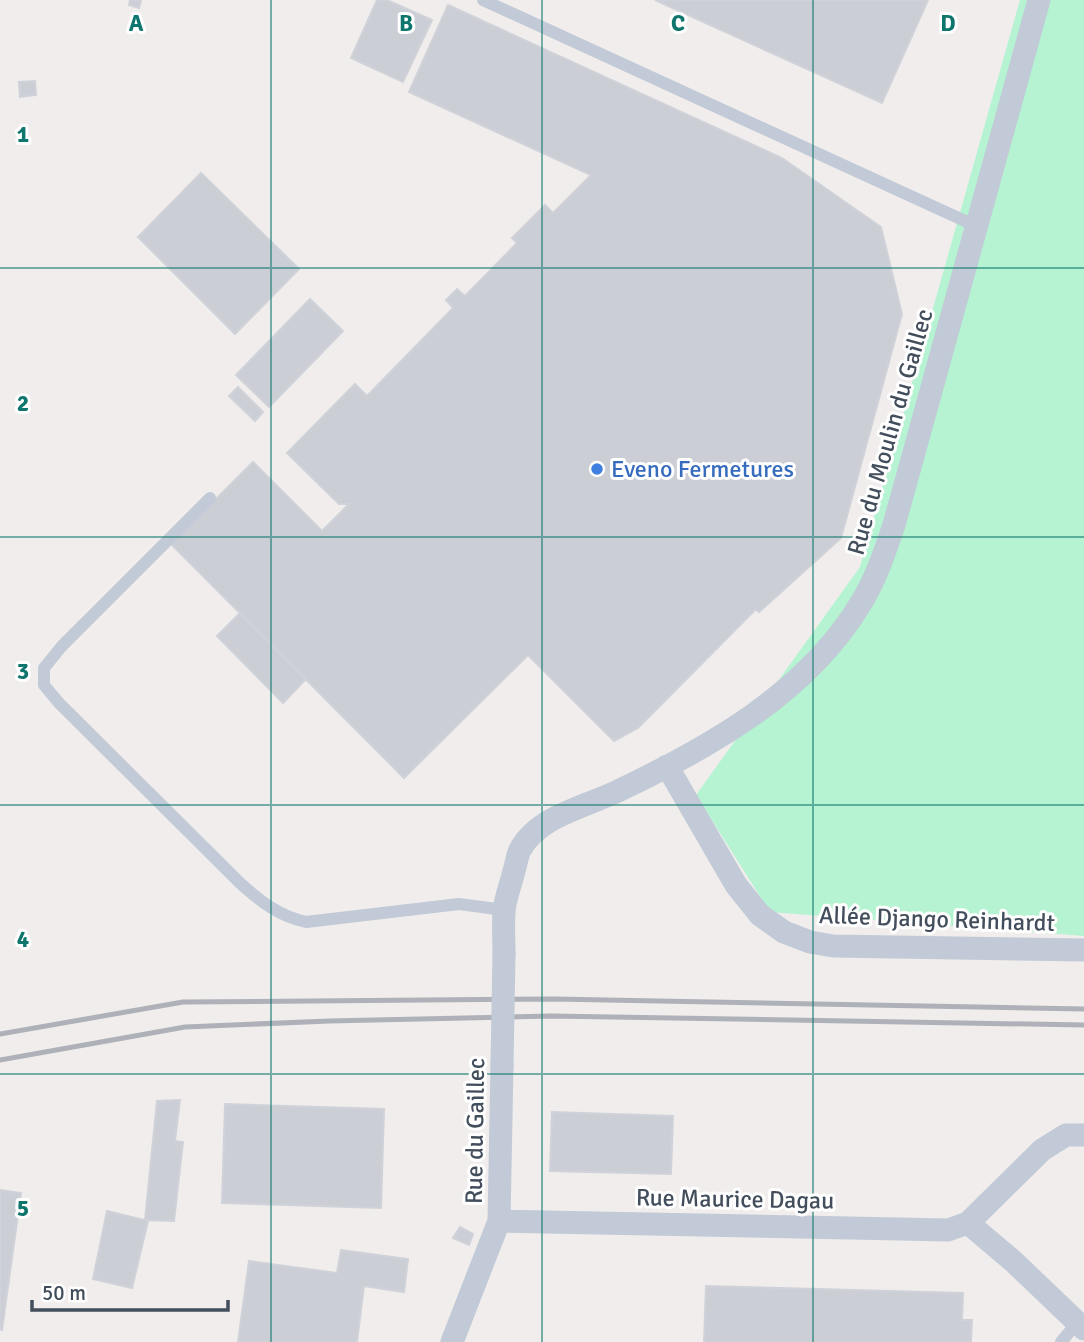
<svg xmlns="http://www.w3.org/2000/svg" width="1084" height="1342" viewBox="0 0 1084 1342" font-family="Signika,sans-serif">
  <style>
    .green { fill: #b5f3d2 }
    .building { fill: #cbced5; stroke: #d0d2d9; stroke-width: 2 }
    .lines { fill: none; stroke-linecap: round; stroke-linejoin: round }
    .lane { stroke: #c1cad6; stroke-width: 12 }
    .street { stroke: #c1cad6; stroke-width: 23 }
    .rail { stroke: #aeb1b8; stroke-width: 5 }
    .street-bridge { stroke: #c1cad6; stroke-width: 23 }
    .grid { fill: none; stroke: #0f766e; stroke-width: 2; stroke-opacity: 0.55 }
    .shop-dot { fill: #3f7fe0; stroke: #fff; stroke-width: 2.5 }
    .labels { text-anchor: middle; stroke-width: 6; stroke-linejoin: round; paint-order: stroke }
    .street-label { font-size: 24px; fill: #434e5c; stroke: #fff }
    .shop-label { font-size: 24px; fill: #366cbe; stroke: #fff; text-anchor: start }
    .grid-label { font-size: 23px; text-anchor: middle; font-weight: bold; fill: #0f766e; stroke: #fff; stroke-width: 6; stroke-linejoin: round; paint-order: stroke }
  </style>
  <rect width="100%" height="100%" fill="#f0edec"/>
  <!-- green -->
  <path class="green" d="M1020 0H1084V936L770 912 696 795 860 567Z"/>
  <!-- building -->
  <path class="building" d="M130 0H141L139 8 129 5Z
    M377 0H387L432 20 403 82 351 58Z
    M655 0H928L882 103Z
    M448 5 782 158 881 227 902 314 841 538 759 612 756 609 638 728 614 741 528 655 404 778 171 544 253 462 322 531 349 504H339L287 453 355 384 367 396 453 308 446 300 457 289 465 296 517 243 512 238 545 205 553 213 591 175 409 92Z
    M35 81 36 95 20 97 19 82Z
    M201 173 299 269 235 334 138 237Z
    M310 299 343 331 269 407 236 375Z
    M238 387 263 412 255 421 229 396Z
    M240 613 306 679 283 703 217 636Z
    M180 1100 175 1141 183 1142 174 1221 145 1220 157 1101Z
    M225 1104 384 1109 381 1208 222 1203Z
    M552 1112 673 1116 671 1174 550 1171Z
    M0 1190 21 1193 2 1330 0 1329Z
    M107 1211 148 1221 132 1288 93 1279Z
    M460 1227 473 1234 469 1245 453 1238Z
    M341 1250 408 1259 404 1292 364 1286 357 1342H238L249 1261 337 1273Z
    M706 1286 963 1293 962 1320H972L971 1342H704Z"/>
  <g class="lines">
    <!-- lane -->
    <path class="lane" d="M483 0 976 226
      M210 498 62 646 44 668V685L59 703 240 883C261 902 279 916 306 922L459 904 504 910
      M1061 1342 1078 1322"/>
    <!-- street -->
    <path class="street" d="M667 766 736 885 760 915 784 932 810 942 833 946 1084 950
      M504 954C504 940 503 926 504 912 505 898 511 884 514 871 516 865 517 856 520 850 538 816 585 807 618 791 710 747 807 693 861 603 876 579 885 551 894 525L1039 0
      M499 1221 948 1230 968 1223 1042 1150 1066 1135H1084
      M968 1223 1014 1262 1084 1329
      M452 1342 499 1221 502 1065"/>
    <!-- rail -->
    <path class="rail" d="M0 1034 183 1002 554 999 1084 1009
      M0 1060 185 1027 329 1021 551 1016 1084 1025"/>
    <!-- street-bridge -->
    <path class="street-bridge" d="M502 1065 504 954"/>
  </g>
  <!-- grid -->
  <path class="grid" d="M271 0V1342M542 0V1342M813 0V1342M0 268H1084M0 537H1084M0 805H1084M0 1074H1084"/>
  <!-- markers -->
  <circle class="shop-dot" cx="597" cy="469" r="7"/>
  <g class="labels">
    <!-- street labels -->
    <g class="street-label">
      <text transform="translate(890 432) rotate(-74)" y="8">Rue du Moulin du Gaillec</text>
      <text transform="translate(937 919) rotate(2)" y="8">Allée Django Reinhardt</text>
      <text transform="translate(475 1131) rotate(-89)" y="8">Rue du Gaillec</text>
      <text transform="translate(735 1199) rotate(1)" y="8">Rue Maurice Dagau</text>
    </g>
    <!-- shop labels -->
    <g class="shop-label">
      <text x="611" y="477">Eveno Fermetures</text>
    </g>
  </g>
  <g class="grid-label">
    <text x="136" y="31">A</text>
    <text x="406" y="31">B</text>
    <text x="678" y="31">C</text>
    <text x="948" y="31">D</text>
    <text x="23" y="142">1</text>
    <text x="23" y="411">2</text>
    <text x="23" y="679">3</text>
    <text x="23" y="947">4</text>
    <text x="23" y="1216">5</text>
  </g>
  <!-- scale -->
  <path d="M32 1300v10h196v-10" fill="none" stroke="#434e5c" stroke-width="3.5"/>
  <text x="42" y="1300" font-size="21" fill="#434e5c" stroke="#ffffff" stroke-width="5" paint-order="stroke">50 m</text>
</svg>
